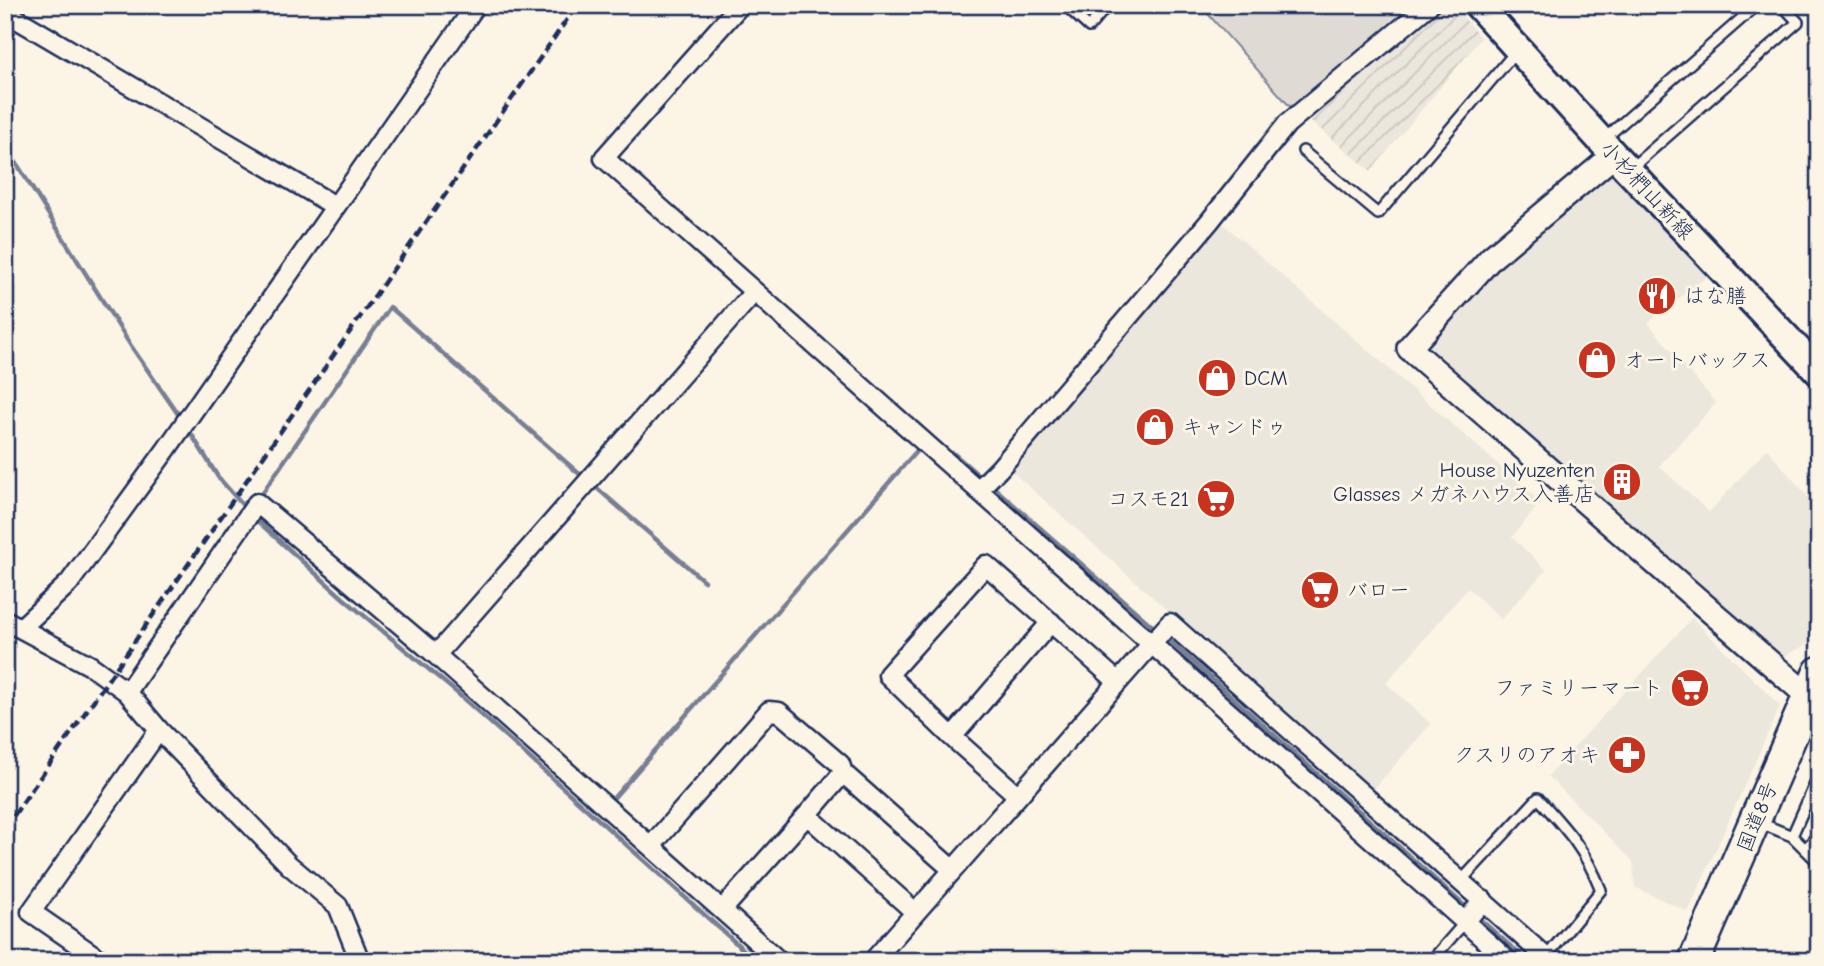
<svg xmlns="http://www.w3.org/2000/svg" width="1824" height="966" viewBox="0 0 1824 966" font-family="'Comic Neue','Klee One',sans-serif">
  <style>
    .built { fill: #ece7dc }
    .industrial { fill: url(#industrial-furrows) }
    .green { fill: #dfdbd4; stroke: #7d8599; stroke-width: 2 }
    .lines { fill: none; stroke-linecap: round; stroke-linejoin: round }
    .stream { stroke: #767f94; stroke-width: 4.5 }
    .service-casing { stroke: #1b2f5e; stroke-width: 14 }
    .minor-casing { stroke: #1b2f5e; stroke-width: 23 }
    .tertiary-casing { stroke: #1b2f5e; stroke-width: 28 }
    .secondary-casing { stroke: #1b2f5e; stroke-width: 32 }
    .trunk-casing { stroke: #1b2f5e; stroke-width: 35 }
    .service { stroke: #fcf5e5; stroke-width: 9 }
    .minor { stroke: #fcf5e5; stroke-width: 18 }
    .tertiary { stroke: #fcf5e5; stroke-width: 23 }
    .secondary { stroke: #fcf5e5; stroke-width: 26 }
    .trunk { stroke: #fcf5e5; stroke-width: 30 }
    .rail { stroke: #1b2f5e; stroke-width: 4.5; stroke-dasharray: 10 5; stroke-linecap: butt }
    .labels { text-anchor: middle; stroke-width: 6; stroke-linejoin: round; paint-order: stroke }
    .street-label { font-size: 21px; fill: #1b2f5e; stroke: #fcf5e5 }
    .poi-label { font-size: 21px; fill: #1b2f5e; stroke: #fcf5e5; text-anchor: start }
  </style>
  <defs>
    <pattern id="industrial-furrows" width="10" height="10" patternUnits="userSpaceOnUse" patternTransform="scale(1.75)"><rect width="10" height="10" fill="#ece7dc"/><path d="M-1 1l2-2M0 10L10 0M9 11l2-2" fill="none" stroke="#cac6bf"/></pattern>
  </defs>
  <rect width="100%" height="100%" fill="#fcf5e5"/>
  <filter id="ink" filterUnits="userSpaceOnUse"><feTurbulence type="fractalNoise" baseFrequency=".0143" numOctaves="2"/><feDisplacementMap in="SourceGraphic" scale="14" xChannelSelector="R" yChannelSelector="G"/><feConvolveMatrix kernelMatrix="1 2 1 2 8 2 1 2 1" color-interpolation-filters="sRGB"/></filter>
  <g filter="url(#ink)">
    <!-- built -->
    <path class="built" d="M1609 175 1623 181 1710 274 1648 323 1716 403 1659 466 1709 512 1767 449 1809 498 1819 488V616L1806 645 1781 658 1427 350 1494 269 1581 195Z
      M1220 221 1541 502 1512 537 1546 570 1501 619 1468 588 1386 683 1431 724 1371 792 1008 468Z
      M1692 618 1780 706 1688 912 1635 887 1633 861 1548 776Z"/>
    <!-- industrial -->
    <path class="industrial" d="M1441 5H1453L1481 38 1371 171 1306 118Z"/>
    <!-- green -->
    <path class="green" d="M1214 5H1419L1293 110 1208 14Z"/>
    <g class="lines">
      <!-- stream -->
      <path class="stream" d="M5 145 131 346 182 420
        M187 427 218 477 247 510
        M953 453 984 480
        M591 483 704 581
        M991 485 1158 631
        M263 492 390 307 584 478
        M253 517 343 598 456 692 756 961
        M1165 637 1468 909
        M610 802 920 447
        M1475 915 1527 961"/>
      <!-- service casing -->
      <g class="service-casing">
        <path id="service" d="M1065 5 1089 27 1108 5
          M1603 140 1757 5
          M1303 151 1378 214 1517 50
          M1630 169 1798 22 1782 5
          M1760 823 1792 836 1819 863
          M1792 836 1819 775
          M1805 849 1819 834
          M1461 881 1538 798C1567 830 1585 849 1601 890L1546 957
          M1431 961 1465 922"/>
      </g>
      <!-- minor casing -->
      <g class="minor-casing">
        <path id="minor" d="M740 5 604 158 1465 922
          M5 12 335 206
          M978 490 999 469 1209 222 1287 124 1429 5
          M5 620 91 666 127 692 159 730 289 865 338 906 360 961
          M21 628 69 583 166 450 476 5
          M436 655 754 292
          M127 692 257 503 436 655 779 961
          M952 737 888 675 986 565 1118 682
          M1017 795 952 737 1051 622
          M807 815 843 773 953 870
          M651 846 769 711 779 712 840 764 843 773
          M1483 900 1465 922 1508 961
          M722 910 807 815 915 912
          M102 961 31 912 159 730
          M873 961 1170 623 1550 961"/>
      </g>
      <!-- tertiary casing -->
      <g class="tertiary-casing">
        <path id="tertiary" d="M1614 155 1491 258 1409 348 1808 696"/>
      </g>
      <!-- secondary casing -->
      <g class="secondary-casing">
        <path id="secondary" d="M1478 5 1614 155 1819 372"/>
      </g>
      <!-- trunk casing -->
      <g class="trunk-casing">
        <path id="trunk" d="M1694 961 1819 672"/>
      </g>
      <!-- service -->
      <use href="#service" class="service"/>
      <!-- minor -->
      <use href="#minor" class="minor"/>
      <!-- tertiary -->
      <use href="#tertiary" class="tertiary"/>
      <!-- secondary -->
      <use href="#secondary" class="secondary"/>
      <!-- trunk -->
      <use href="#trunk" class="trunk"/>
      <!-- rail -->
      <path class="rail" d="M5 828 577 5"/>
    </g>
  </g>
  <!-- icons -->
  <defs>
    <g id="restaurant-disc" transform="scale(2.0125)"><circle r="9.5" fill="#c8321e" stroke="#fcf5e5"/><path d="M-5-6h1v4h1v-4h1v4h1v-4h1v5L-1.5 .5V6h-2V.5L-5-1ZM5-6V6H3V1.5H1.5Q1.5-4 5-6Z" fill="#fff"/></g>
    <g id="shop-disc" transform="scale(2.0125)"><circle r="9.5" fill="#c8321e" stroke="#fcf5e5"/><path d="M-5-2.5h2.3a2.7 3.5 0 0 1 5.4 0H5L5.5 6h-11ZM-1.5-2.5h3a1.5 2.3 0 0 0-3 0Z" fill="#fff"/></g>
    <g id="building-disc" transform="scale(2.0125)"><circle r="9.5" fill="#c8321e" stroke="#fcf5e5"/><path d="M-4-6H4V6H1V3H-1V6H-4ZM-2.5-4.3h1.7v1.8h-1.7ZM.8-4.3h1.7v1.8H.8ZM-2.5-1h1.7V.8h-1.7ZM.8-1h1.7V.8H.8Z" fill="#fff"/></g>
    <g id="supermarket-disc" transform="scale(2.0125)"><circle r="9.5" fill="#c8321e" stroke="#fcf5e5"/><path d="M-6-5.5h2.5l.6 2H6L4.5 2H-2.5L-4.4-4H-6ZM-1.5 3.2a1.3 1.3 0 1 0 .1 0ZM3 3.2a1.3 1.3 0 1 0 .1 0Z" fill="#fff"/></g>
    <g id="pharmacy-disc" transform="scale(2.0125)"><circle r="9.5" fill="#c8321e" stroke="#fcf5e5"/><path d="M-2-6h4v4h4v4h-4v4h-4v-4h-4v-4h4Z" fill="#fff"/></g>
  </defs>
  <g fill-rule="evenodd">
    <use href="#restaurant-disc" x="1657" y="296"/>
    <use href="#shop-disc" x="1597" y="360"/>
    <use href="#shop-disc" x="1217" y="378"/>
    <use href="#shop-disc" x="1155" y="427"/>
    <use href="#building-disc" x="1622" y="482"/>
    <use href="#supermarket-disc" x="1216" y="499"/>
    <use href="#supermarket-disc" x="1320" y="590"/>
    <use href="#supermarket-disc" x="1690" y="688"/>
    <use href="#pharmacy-disc" x="1627" y="755"/>
  </g>
  <g class="labels">
    <!-- street labels -->
    <g class="street-label">
      <text transform="translate(1647 190) rotate(47)" y="7">小杉椚山新線</text>
      <text transform="translate(1757 817) rotate(-68)" y="7">国道8号</text>
    </g>
    <!-- poi labels -->
    <g class="poi-label">
      <text x="1684" y="303">はな膳</text>
      <text x="1624" y="367">オートバックス</text>
      <text x="1244" y="385">DCM</text>
      <text x="1182" y="434">キャンドゥ</text>
      <text x="1595" y="477" text-anchor="end">House Nyuzenten<tspan x="1595" dy="24">Glasses メガネハウス入善店</tspan></text>
      <text x="1189" y="506" text-anchor="end">コスモ21</text>
      <text x="1347" y="597">バロー</text>
      <text x="1663" y="695" text-anchor="end">ファミリーマート</text>
      <text x="1600" y="762" text-anchor="end">クスリのアオキ</text>
    </g>
  </g>
  <!-- margin -->
  <rect width="1824" height="966" fill="none" stroke="#fcf5e5" stroke-width="28"/>
  <rect x="14" y="14" width="1796" height="938" fill="none" stroke="#1b2f5e" stroke-width="2.5" filter="url(#ink)"/>
</svg>
